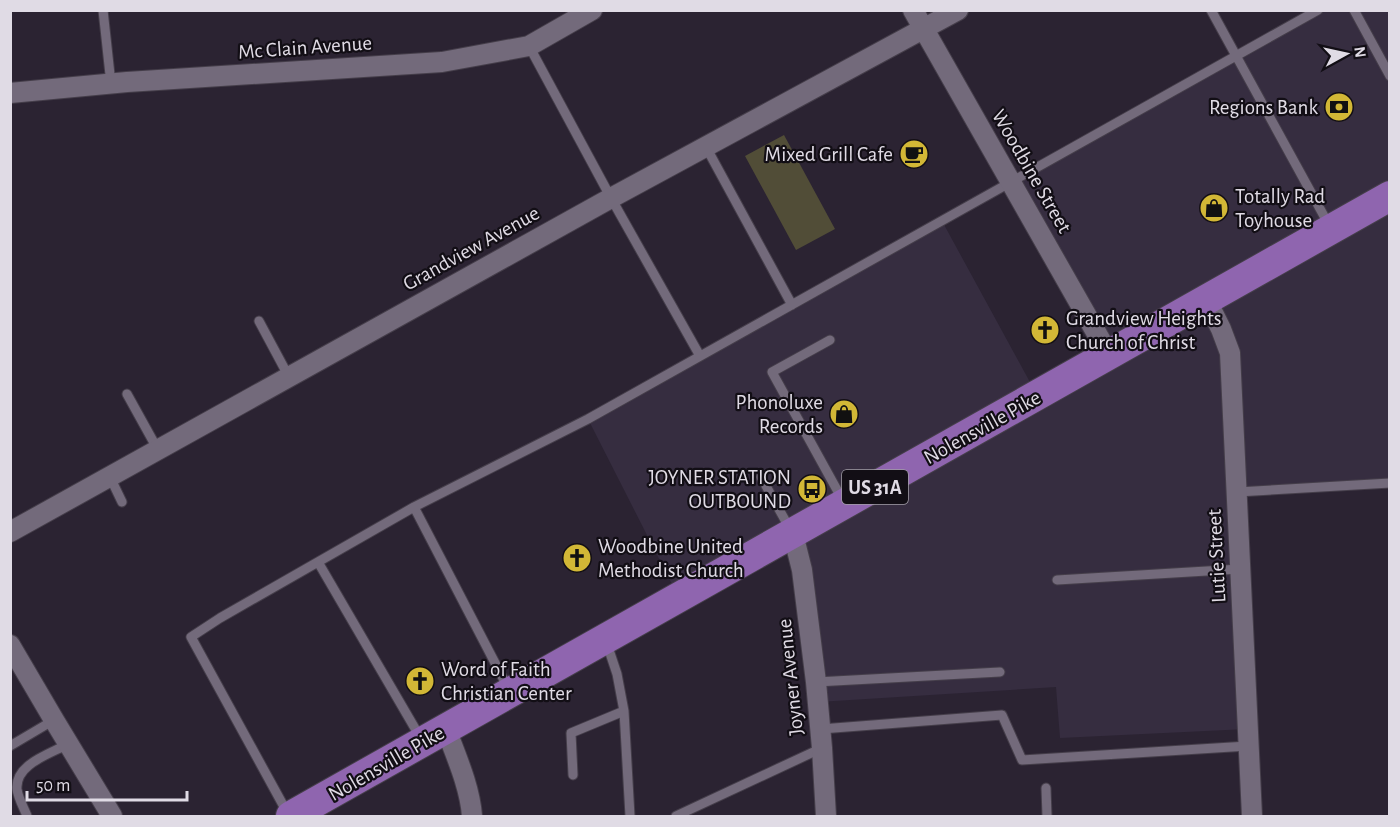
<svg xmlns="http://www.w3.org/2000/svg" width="1400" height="827" viewBox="0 0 1400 827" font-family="'Alegreya Sans',sans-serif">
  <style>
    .built { fill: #362d40 }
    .green { fill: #514d37 }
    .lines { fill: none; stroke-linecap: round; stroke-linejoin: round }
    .service-casing { stroke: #453e4a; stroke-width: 11 }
    .minor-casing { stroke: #453e4a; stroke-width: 22 }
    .primary-casing { stroke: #453e4a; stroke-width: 32 }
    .service { stroke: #736a7b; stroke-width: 9 }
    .minor { stroke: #736a7b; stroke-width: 20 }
    .primary { stroke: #8f65af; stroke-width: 30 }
    .labels { text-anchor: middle; stroke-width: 4.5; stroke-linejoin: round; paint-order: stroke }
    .shield { fill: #120e15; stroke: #a29ea7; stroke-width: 1.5 }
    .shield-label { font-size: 20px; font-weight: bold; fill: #e0dbe5 }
    .street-label { font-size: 21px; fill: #e0dbe5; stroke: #120e15 }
    .poi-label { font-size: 21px; fill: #e0dbe5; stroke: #120e15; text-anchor: end }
  </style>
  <rect width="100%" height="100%" fill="#2b2332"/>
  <!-- built -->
  <path class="built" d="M1315 11H1389V482L1237 492 1247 729 1060 738 1056 687 818 702 793 534 679 598 588 419 942 221 1037 395 1109 355 1010 182Z"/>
  <!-- green -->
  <path class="green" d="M784 135 835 229 796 250 745 156Z"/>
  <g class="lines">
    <!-- service casing -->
    <g class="service-casing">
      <path id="service" d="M103 10 111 84
        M1211 10 1330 227
        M1354 10 1390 76
        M529 46 611 198 700 356
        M706 147 792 305
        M259 321 289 377
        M830 340 772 372 842 499
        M127 394 158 450
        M110 477 122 502
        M761 477 790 529
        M1237 492 1390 483
        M414 507 508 688
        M318 562 420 737
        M1057 580 1240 569
        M606 641 617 674 624 711 630 816
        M816 682 1000 672
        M821 729 1002 715 1022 760 1248 746
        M10 746 54 720
        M573 775 571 733 624 711
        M1046 788 1047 816
        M288 814 191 637 220 618 414 507 588 419 1318 10
        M27 816C24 808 18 798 17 789 15 764 50 754 68 744
        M676 816 822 748"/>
    </g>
    <!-- minor casing -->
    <g class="minor-casing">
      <path id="minor" d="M913 10 1109 355
        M10 93 127 82 442 62 529 46 592 10
        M1206 299 1221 329 1230 353 1252 816
        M10 532 611 198 958 10
        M793 534 802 570 816 682 822 748 826 816
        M10 645 54 720 112 816
        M446 729C456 756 470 787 472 816"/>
    </g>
    <!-- primary casing -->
    <g class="primary-casing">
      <path id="primary" d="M291 816 1390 196"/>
    </g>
    <!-- service -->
    <use href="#service" class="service"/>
    <!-- minor -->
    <use href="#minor" class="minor"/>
    <!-- primary -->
    <use href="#primary" class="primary"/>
  </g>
  <!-- icons -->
  <defs>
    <g id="bank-disc" transform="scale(1.5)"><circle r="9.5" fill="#d2b736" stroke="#120e15"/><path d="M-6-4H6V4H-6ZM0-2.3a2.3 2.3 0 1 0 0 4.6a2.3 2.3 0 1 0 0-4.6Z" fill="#111"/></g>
    <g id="cafe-disc" transform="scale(1.5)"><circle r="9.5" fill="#d2b736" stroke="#120e15"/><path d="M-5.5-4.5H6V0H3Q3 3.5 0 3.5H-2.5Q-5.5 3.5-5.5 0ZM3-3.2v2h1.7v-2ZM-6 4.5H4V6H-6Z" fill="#111"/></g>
    <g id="shop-disc" transform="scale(1.5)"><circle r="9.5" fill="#d2b736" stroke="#120e15"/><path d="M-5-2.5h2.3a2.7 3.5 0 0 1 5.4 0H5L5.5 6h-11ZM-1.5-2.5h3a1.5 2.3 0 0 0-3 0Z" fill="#111"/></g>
    <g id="church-disc" transform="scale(1.5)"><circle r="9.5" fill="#d2b736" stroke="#120e15"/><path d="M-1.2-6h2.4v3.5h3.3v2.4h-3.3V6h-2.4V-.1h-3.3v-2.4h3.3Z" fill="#111"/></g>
    <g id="bus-disc" transform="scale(1.5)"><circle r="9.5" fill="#d2b736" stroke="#120e15"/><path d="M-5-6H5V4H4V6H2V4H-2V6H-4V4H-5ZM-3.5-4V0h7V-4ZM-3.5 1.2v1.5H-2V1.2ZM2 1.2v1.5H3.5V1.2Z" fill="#111"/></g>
  </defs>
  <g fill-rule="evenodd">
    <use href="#bank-disc" x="1339" y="107"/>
    <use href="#cafe-disc" x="914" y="154"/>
    <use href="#shop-disc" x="1214" y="208"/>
    <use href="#church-disc" x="1045" y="330"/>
    <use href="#shop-disc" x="844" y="414"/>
    <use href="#bus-disc" x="812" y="489"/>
    <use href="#church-disc" x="577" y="558"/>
    <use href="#church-disc" x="420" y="681"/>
  </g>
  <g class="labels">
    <!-- shield labels -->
    <rect class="shield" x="842" y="470" width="66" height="34" rx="4.5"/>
    <g class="shield-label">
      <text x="875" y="494">US 31A</text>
    </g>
    <!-- street labels -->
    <g class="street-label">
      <text transform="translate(305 47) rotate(-4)" y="7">Mc Clain Avenue</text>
      <text transform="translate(1032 171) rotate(60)" y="7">Woodbine Street</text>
      <text transform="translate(471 248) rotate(-29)" y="7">Grandview Avenue</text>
      <text transform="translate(982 427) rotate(-29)" y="7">Nolensville Pike</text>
      <text transform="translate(1216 556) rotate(-93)" y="7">Lutie Street</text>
      <text transform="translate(790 677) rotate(-96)" y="7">Joyner Avenue</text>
      <text transform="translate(386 763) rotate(-30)" y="7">Nolensville Pike</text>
    </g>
    <!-- poi labels -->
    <g class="poi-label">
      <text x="1318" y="114">Regions Bank</text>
      <text x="893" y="161">Mixed Grill Cafe</text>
      <text x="1235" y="203" text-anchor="start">Totally Rad<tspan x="1235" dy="24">Toyhouse</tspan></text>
      <text x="1066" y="325" text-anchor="start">Grandview Heights<tspan x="1066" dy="24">Church of Christ</tspan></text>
      <text x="823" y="409">Phonoluxe<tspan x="823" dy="24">Records</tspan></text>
      <text x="791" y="484">JOYNER STATION<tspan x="791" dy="24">OUTBOUND</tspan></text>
      <text x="598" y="553" text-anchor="start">Woodbine United<tspan x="598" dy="24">Methodist Church</tspan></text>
      <text x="441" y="676" text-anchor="start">Word of Faith<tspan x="441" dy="24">Christian Center</tspan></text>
    </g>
  </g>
  <!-- border -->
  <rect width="1400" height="827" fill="none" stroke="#e0dbe5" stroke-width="24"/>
  <!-- north arrow -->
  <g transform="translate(1346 54) rotate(82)" stroke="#120e15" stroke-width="4.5" paint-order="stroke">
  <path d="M0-4.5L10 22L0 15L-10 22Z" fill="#e0dbe5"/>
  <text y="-9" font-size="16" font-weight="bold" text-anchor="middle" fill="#e0dbe5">N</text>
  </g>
  <!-- scale -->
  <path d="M27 791v9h160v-9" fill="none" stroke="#e0dbe5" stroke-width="3"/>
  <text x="36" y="791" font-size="18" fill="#e0dbe5" stroke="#120e15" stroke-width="4.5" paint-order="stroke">50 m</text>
</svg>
